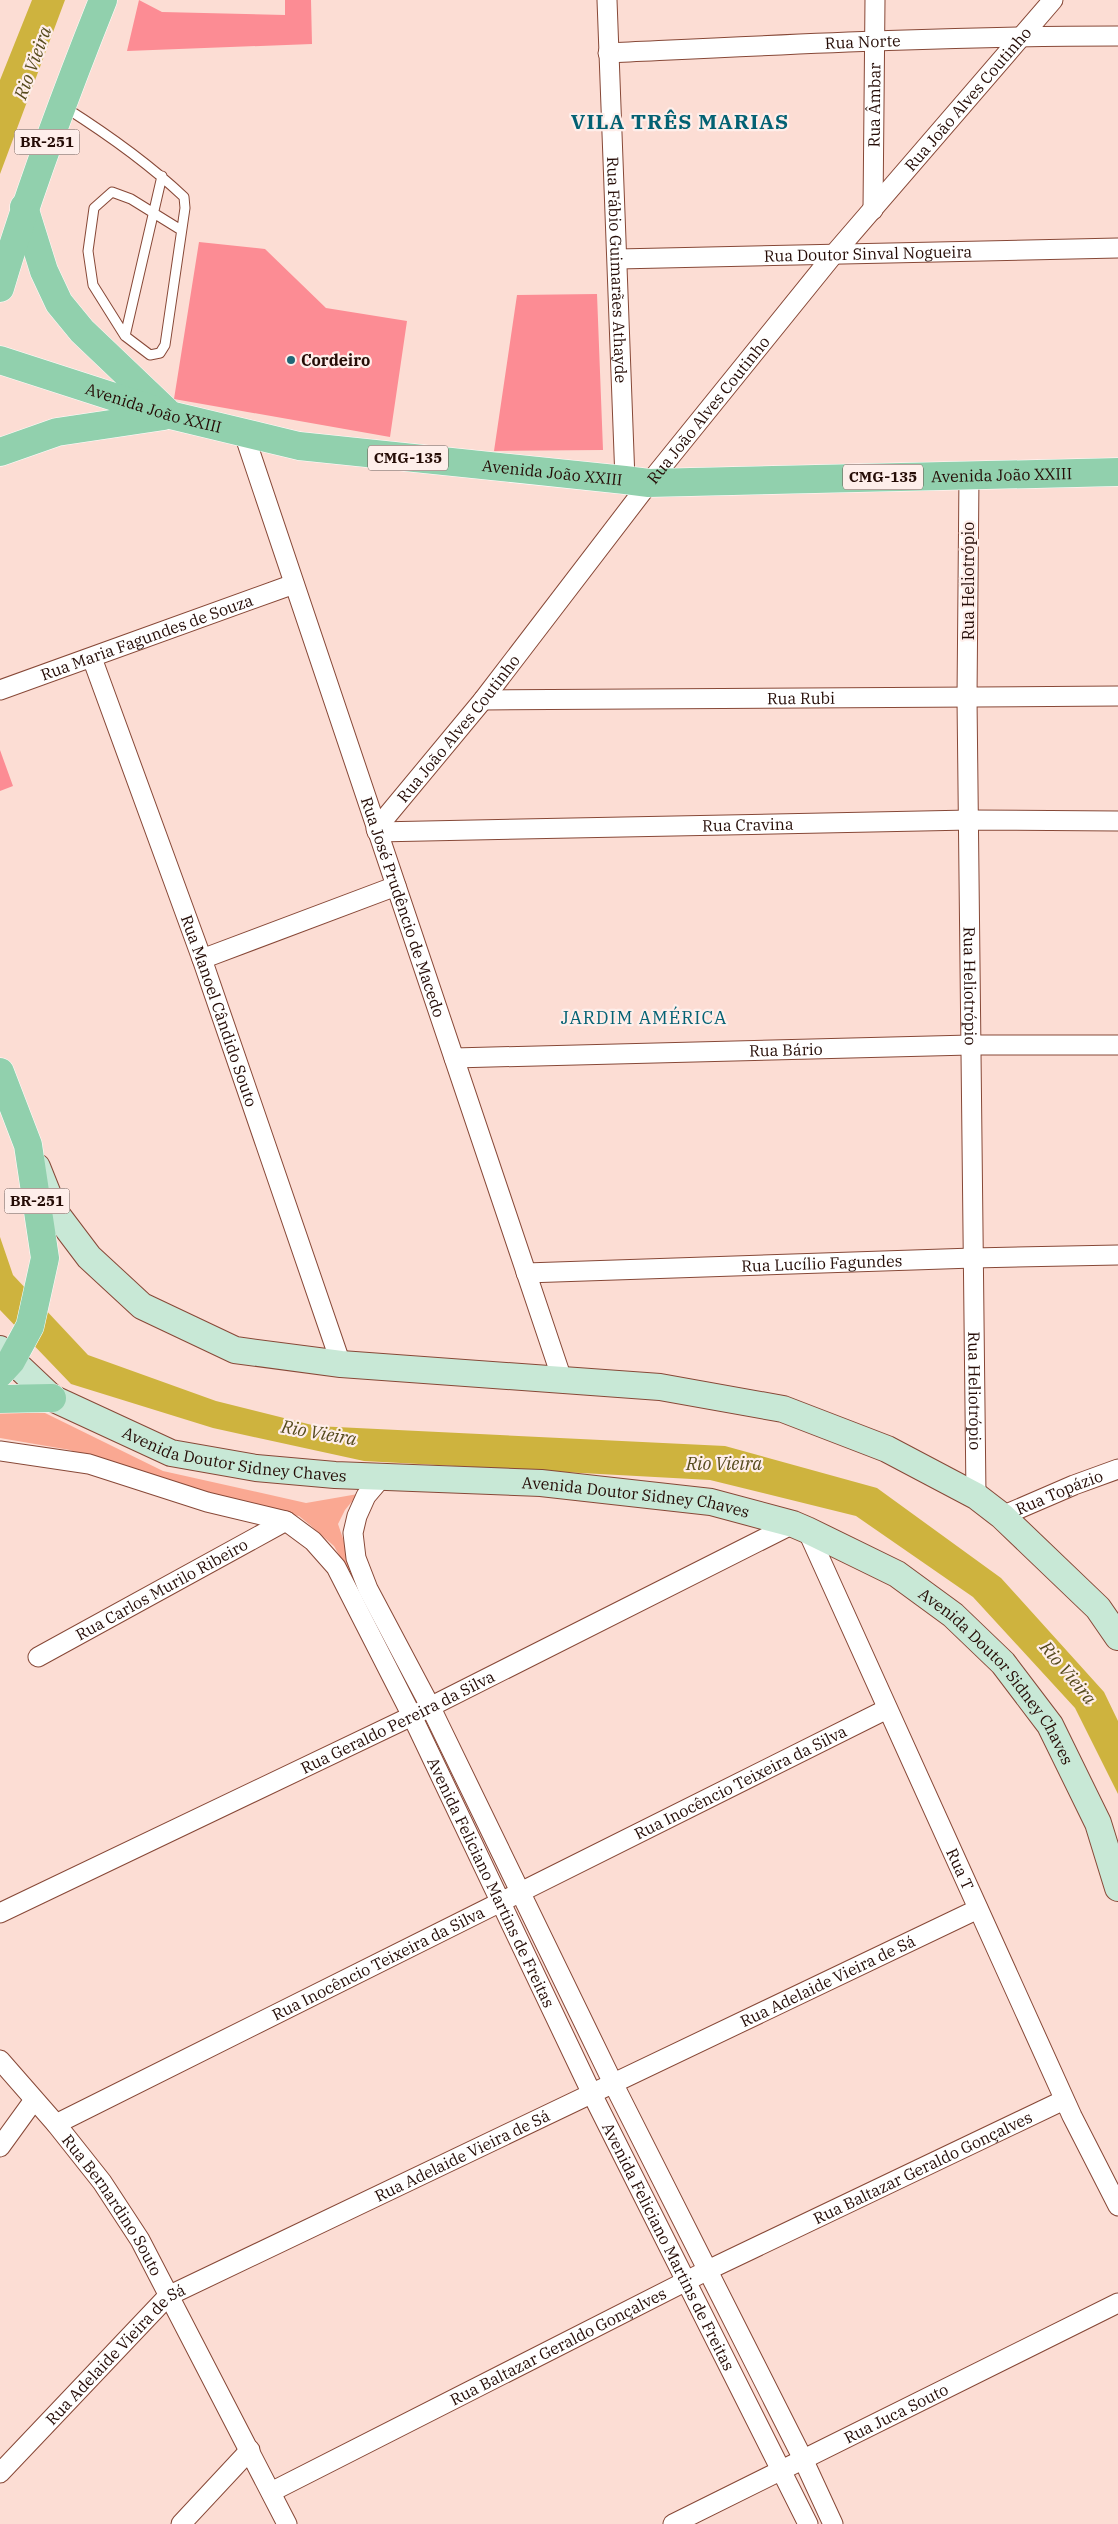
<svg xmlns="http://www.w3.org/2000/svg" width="1118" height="2524" viewBox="0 0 1118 2524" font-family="'IBM Plex Serif',serif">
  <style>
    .green { fill: #faa892 }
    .water { fill: #ceb33e }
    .building { fill: #fc8c94 }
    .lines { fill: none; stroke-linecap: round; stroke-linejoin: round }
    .lane-casing { stroke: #874837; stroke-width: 11 }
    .street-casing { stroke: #874837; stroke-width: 21 }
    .secondary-casing { stroke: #874837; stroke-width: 28 }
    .primary-casing { stroke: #fff; stroke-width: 29 }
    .lane { stroke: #fff; stroke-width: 9 }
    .street { stroke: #fff; stroke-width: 19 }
    .secondary { stroke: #c8e8d6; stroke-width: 26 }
    .primary { stroke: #91d0ad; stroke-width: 28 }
    .poi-dot { fill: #216777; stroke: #feeeea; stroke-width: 2 }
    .labels { text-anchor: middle; stroke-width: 4.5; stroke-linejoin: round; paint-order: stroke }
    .shield { fill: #feeeea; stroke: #66504a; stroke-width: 1 }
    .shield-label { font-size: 15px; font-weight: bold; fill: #250c06 }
    .street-label { font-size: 16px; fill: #250c06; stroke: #feeeea }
    .poi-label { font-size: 16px; font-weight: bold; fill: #250c06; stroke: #feeeea; text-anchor: start }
    .water-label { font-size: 18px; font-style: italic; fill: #554a1c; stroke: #feeeea }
    .neighbourhood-label { font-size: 18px; letter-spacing: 1px; fill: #036173; stroke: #feeeea }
    .district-label { font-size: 21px; font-weight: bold; letter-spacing: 1px; fill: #036173; stroke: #feeeea }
  </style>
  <rect width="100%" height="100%" fill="#fcddd4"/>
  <!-- green -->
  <path class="green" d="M21 1410 45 1413 163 1471 306 1503 358 1494 345 1510 338 1524 355 1574 351 1576 334 1546 310 1525 299 1516 273 1512 111 1467 70 1450 0 1438V1413Z"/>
  <!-- water -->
  <path class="water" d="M32 0H65L0 174V80Z
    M0 1237 13 1275 88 1355 216 1401 316 1426 725 1446 877 1488 1001 1578 1104 1692 1118 1721V1794L1075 1708 973 1597 856 1516 710 1480 364 1461 213 1428 71 1384 0 1310Z"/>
  <!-- building -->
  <path class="building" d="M139 0 162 12 285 15V0H311L312 44 127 51Z
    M199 242 265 249 326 308 407 321 390 437 174 399Z
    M597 294 603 450 494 451 517 295Z
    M0 750 13 786 0 791Z"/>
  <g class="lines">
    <!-- lane casing -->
    <g class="lane-casing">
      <path id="lane" d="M66 108C107 134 148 163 184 197L185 208 165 345 160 353 150 355 125 336 93 285 88 251 94 208 112 192 131 199 181 230
        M125 336 162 176"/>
    </g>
    <!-- street casing -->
    <g class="street-casing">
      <g id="street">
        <path id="s1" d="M607 0 625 480"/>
        <path id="s2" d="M608 53C778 45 948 36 1118 36"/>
        <path id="s3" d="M873 210 875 0"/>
        <path id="s4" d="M618 259 1118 248"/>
        <path id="s5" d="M244 434 562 1379"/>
        <path id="s6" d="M969 475 967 698 976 1496"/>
        <path id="s7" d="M92 658 202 959 341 1364"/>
        <path id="s8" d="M0 690 294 584"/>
        <path id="s9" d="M483 700 1118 696"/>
        <path id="s10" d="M376 829 483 700 649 483 834 254 1053 0"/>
        <path id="s11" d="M377 832 970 820 1118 821"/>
        <path d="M202 959 396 886"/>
        <path id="s12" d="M454 1058 970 1045H1118"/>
        <path id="s13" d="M526 1273 973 1258 1118 1255"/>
        <path id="s14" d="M0 1451 89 1464 207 1502 286 1521 313 1541 336 1567 412 1716 592 2094 808 2524"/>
        <path d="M383 1476 366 1496 357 1516 353 1533 356 1558 368 1589 430 1706 613 2083 803 2459 833 2524"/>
        <path id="s15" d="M1002 1516 1074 1485 1118 1469"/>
        <path id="s16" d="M807 1530 1072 2116 1118 2206"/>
        <path id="s17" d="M38 1657 286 1521"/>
        <path id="s18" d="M0 1913 412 1716 793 1524"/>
        <path id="s19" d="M0 2060 56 2124 102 2182 140 2240 287 2524"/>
        <path id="s20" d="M56 2124 887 1709"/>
        <path d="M0 2147 34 2100"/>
        <path id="s21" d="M0 2473 168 2296 978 1909"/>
        <path id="s22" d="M271 2492 708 2270 1064 2100"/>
        <path d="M181 2524 250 2450"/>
        <path id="s23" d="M673 2524 1118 2303"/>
      </g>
    </g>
    <!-- secondary casing -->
    <g class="secondary-casing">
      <g id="secondary">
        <path d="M37 1167 55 1212 89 1257 142 1306 235 1350 341 1364 660 1387 783 1409 887 1449 976 1496 1002 1516 1098 1608 1118 1637"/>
        <path id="s24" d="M0 1349 52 1398 171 1453 256 1468 335 1475 541 1483 711 1502 793 1524 807 1530 897 1574 953 1615 1003 1663 1050 1725 1098 1823 1118 1888"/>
      </g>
    </g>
    <!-- primary casing -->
    <g class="primary-casing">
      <g id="primary">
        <path d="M24 207 44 271 59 303 82 331 166 411"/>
        <path d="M0 288C29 190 65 95 103 0"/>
        <path id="s25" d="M0 360 170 415 299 446 625 480 649 483 1118 472"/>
        <path d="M0 452 57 432 164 416"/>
        <path d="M0 1072 28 1145 45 1258 30 1326 11 1361 0 1373"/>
        <path d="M0 1399 52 1398"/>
      </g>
    </g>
    <!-- lane -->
    <use href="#lane" class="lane"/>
    <!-- street -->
    <use href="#street" class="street"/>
    <!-- secondary -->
    <use href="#secondary" class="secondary"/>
    <!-- primary -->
    <use href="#primary" class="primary"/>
  </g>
  <!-- markers -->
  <circle class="poi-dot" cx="291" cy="360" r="5"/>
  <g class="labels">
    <!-- shield labels -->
    <g class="shield">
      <rect x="14.5" y="129.5" width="65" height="25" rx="4"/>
      <rect x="368" y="445.5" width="80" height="25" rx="4"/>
      <rect x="843" y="464.5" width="80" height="25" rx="4"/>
      <rect x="4.5" y="1188.5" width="65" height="25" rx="4"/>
    </g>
    <g class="shield-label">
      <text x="47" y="147">BR-251</text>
      <text x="408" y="463">CMG-135</text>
      <text x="883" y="482">CMG-135</text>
      <text x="37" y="1206">BR-251</text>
    </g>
    <!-- street labels -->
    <g class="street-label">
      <text dy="6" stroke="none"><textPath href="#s2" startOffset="255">Rua Norte</textPath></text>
      <text dy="6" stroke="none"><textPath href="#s10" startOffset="940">Rua João Alves Coutinho</textPath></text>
      <text dy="6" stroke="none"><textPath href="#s3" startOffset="105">Rua Âmbar</textPath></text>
      <text dy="6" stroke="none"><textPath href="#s4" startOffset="250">Rua Doutor Sinval Nogueira</textPath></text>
      <text dy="6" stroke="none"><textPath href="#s1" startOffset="270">Rua Fábio Guimarães Athayde</textPath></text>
      <text dy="6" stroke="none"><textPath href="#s25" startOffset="161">Avenida João XXIII</textPath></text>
      <text dy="6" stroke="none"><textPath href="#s10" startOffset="535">Rua João Alves Coutinho</textPath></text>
      <text dy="6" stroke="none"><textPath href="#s25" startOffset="566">Avenida João XXIII</textPath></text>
      <text dy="6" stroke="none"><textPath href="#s25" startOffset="1016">Avenida João XXIII</textPath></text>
      <text transform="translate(968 581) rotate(-90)" y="6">Rua Heliotrópio</text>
      <text dy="6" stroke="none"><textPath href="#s8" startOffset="156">Rua Maria Fagundes de Souza</textPath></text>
      <text dy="6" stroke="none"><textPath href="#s9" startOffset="318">Rua Rubi</textPath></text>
      <text dy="6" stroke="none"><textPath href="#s10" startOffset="130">Rua João Alves Coutinho</textPath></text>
      <text dy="6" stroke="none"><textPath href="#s11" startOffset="371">Rua Cravina</textPath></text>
      <text dy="6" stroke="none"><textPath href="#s5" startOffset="499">Rua José Prudêncio de Macedo</textPath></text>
      <text dy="6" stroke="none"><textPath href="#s6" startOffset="511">Rua Heliotrópio</textPath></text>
      <text dy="6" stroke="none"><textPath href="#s7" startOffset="375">Rua Manoel Cândido Souto</textPath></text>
      <text dy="6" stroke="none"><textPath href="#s12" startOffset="332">Rua Bário</textPath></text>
      <text dy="6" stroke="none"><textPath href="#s13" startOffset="296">Rua Lucílio Fagundes</textPath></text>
      <text dy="6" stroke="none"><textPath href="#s6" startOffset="916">Rua Heliotrópio</textPath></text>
      <text dy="6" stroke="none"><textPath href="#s24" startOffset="265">Avenida Doutor Sidney Chaves</textPath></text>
      <text dy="6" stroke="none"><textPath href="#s15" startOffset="62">Rua Topázio</textPath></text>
      <text dy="6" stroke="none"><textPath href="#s24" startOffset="670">Avenida Doutor Sidney Chaves</textPath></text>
      <text dy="6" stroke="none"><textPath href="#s17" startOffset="141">Rua Carlos Murilo Ribeiro</textPath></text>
      <text dy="6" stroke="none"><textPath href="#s24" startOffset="1090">Avenida Doutor Sidney Chaves</textPath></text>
      <text dy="6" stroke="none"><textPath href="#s18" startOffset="441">Rua Geraldo Pereira da Silva</textPath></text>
      <text dy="6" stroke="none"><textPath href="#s20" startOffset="765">Rua Inocêncio Teixeira da Silva</textPath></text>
      <text dy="6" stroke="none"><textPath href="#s16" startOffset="372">Rua T</textPath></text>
      <text dy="6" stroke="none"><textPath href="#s14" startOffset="715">Avenida Feliciano Martins de Freitas</textPath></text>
      <text dy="6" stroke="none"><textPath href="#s20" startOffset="360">Rua Inocêncio Teixeira da Silva</textPath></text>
      <text dy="6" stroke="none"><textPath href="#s21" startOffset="975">Rua Adelaide Vieira de Sá</textPath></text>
      <text dy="6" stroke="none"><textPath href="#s21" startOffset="570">Rua Adelaide Vieira de Sá</textPath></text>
      <text dy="6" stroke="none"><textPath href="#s22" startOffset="728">Rua Baltazar Geraldo Gonçalves</textPath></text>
      <text dy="6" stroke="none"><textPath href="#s19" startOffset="184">Rua Bernardino Souto</textPath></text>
      <text dy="6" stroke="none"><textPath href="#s14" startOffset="1120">Avenida Feliciano Martins de Freitas</textPath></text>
      <text dy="6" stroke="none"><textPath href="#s22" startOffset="322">Rua Baltazar Geraldo Gonçalves</textPath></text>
      <text dy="6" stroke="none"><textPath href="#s21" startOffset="166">Rua Adelaide Vieira de Sá</textPath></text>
      <text dy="6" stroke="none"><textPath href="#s23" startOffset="249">Rua Juca Souto</textPath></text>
    </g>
    <!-- poi labels -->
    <g class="poi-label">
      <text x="301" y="366">Cordeiro</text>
    </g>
    <!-- water labels -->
    <g class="water-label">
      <text transform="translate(33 63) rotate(-70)" y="6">Rio Vieira</text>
      <text transform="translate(319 1433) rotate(10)" y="6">Rio Vieira</text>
      <text x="724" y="1470">Rio Vieira</text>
      <text transform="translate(1068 1673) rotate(50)" y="6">Rio Vieira</text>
    </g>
    <!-- neighbourhood labels -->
    <g class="neighbourhood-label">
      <text x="644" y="1024">JARDIM AMÉRICA</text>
    </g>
    <!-- district labels -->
    <g class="district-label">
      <text x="680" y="129">VILA TRÊS MARIAS</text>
    </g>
  </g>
</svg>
